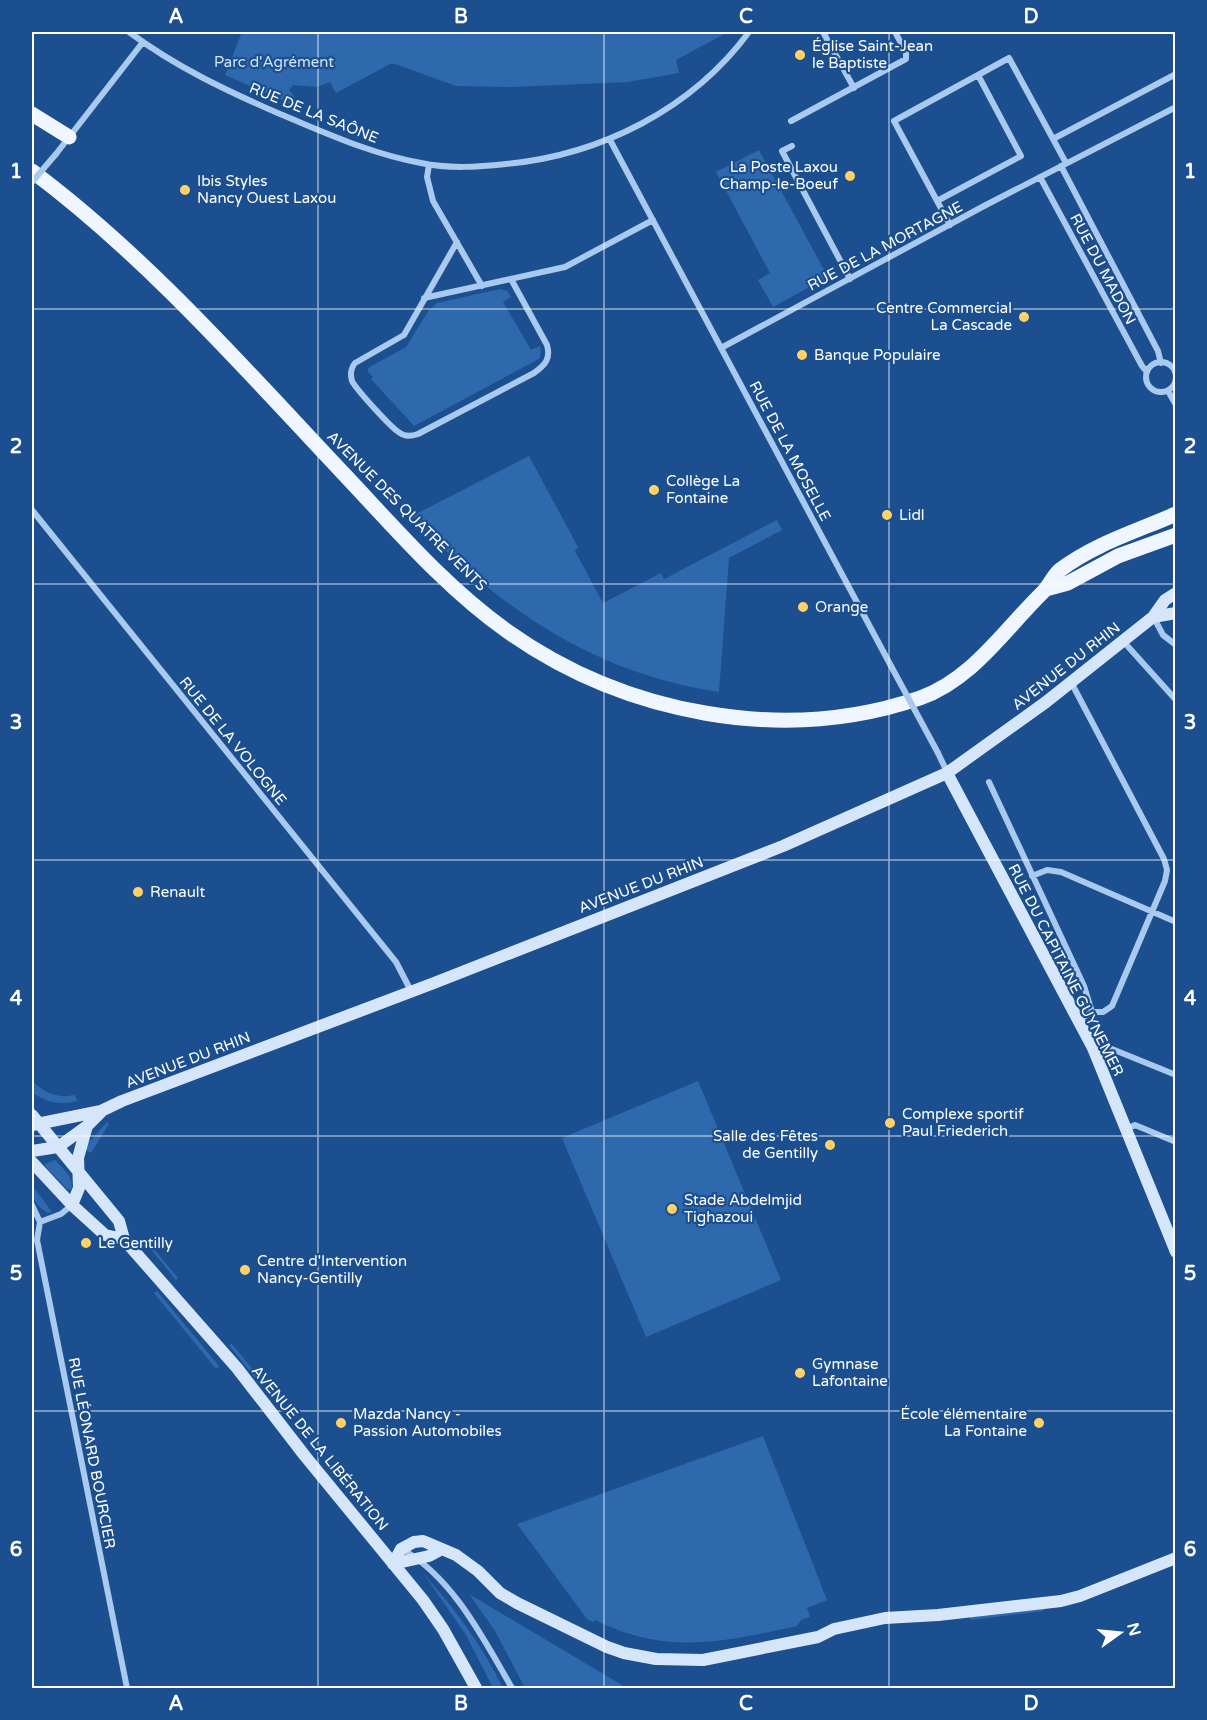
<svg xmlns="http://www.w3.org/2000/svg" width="1207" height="1720" viewBox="0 0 1207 1720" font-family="'Varela Round',sans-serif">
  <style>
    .green { fill: #2e69ad }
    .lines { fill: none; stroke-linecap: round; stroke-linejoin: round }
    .street { stroke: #a9c9ee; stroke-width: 6 }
    .secondary { stroke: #d6e6fa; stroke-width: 12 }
    .primary { stroke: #f0f6ff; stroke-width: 15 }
    .street-bridge { stroke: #a9c9ee; stroke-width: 6 }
    .grid { fill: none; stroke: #fff; stroke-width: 1.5; stroke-opacity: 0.55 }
    .poi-dot { fill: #ffd166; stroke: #1b4f8f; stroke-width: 2 }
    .labels { text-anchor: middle; stroke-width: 4.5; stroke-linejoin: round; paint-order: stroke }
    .poi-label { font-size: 15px; fill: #fff; stroke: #1b4f8f; text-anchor: start }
    .park-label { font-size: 15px; fill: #cfe3fa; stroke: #1b4f8f }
    .street-label { font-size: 15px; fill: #fff; stroke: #1b4f8f }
    .neatline { fill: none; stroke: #fff; stroke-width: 2 }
    .grid-label { font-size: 20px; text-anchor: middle; font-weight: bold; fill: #fff }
  </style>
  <rect width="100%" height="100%" fill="#1b4f8f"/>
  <!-- green -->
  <path class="green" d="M242 32H728L676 60 679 73 628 82 513 87 456 86 395 64H390L336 93 330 82 317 87 293 85 289 90 294 96 293 105 225 75Z
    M759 150 828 277 773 307 758 280 770 273 716 172Z
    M500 289 507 291 511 297 503 302 531 350 540 346 541 353 539 359 414 426 371 379 373 377 368 372V368L406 347 429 310 437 303Z
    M529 456 578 547 575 551 603 603 661 573 664 579 777 520 782 530 729 558 719 692C595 674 496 607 412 516Z
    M32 1081C44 1092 57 1099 74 1095L78 1101C60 1105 47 1103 32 1092Z
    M698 1081 781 1280 646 1337 562 1138Z
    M107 1122 109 1124 91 1153 85 1150 89 1142Z
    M55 1160C63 1169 75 1178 71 1190L67 1189 45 1166V1164Z
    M32 1189H35L52 1212 48 1213C38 1207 33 1202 32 1189Z
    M144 1237 178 1278 176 1280 142 1238Z
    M157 1291 219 1366 216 1369 154 1293Z
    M232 1344 262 1381 259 1383 229 1345Z
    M763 1436 827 1600 807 1608 810 1617 801 1620 797 1626C723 1642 668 1656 595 1620L593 1622 587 1619 517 1524Z
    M423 1573C455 1609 482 1645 503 1688H493L466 1635Z
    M469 1594 627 1688H525L495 1631Z
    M1044 1609V1611L970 1620V1617Z"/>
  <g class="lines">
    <!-- street -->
    <path class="street" d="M129 32C176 67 227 91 280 114 326 133 371 154 421 163 449 169 478 167 506 164 601 155 692 109 749 32
      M823 32 854 88
      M791 121 906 59V52L895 32
      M1053 139 1176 74
      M610 140 891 666
      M792 146 782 151 850 279
      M56 154 143 42
      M429 165 427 177 433 201 482 286
      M1061 166 1158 351 1161 363
      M1040 177 1142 366 1147 372
      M937 201 1021 156 978 75
      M950 225 894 121 1009 58 1066 163
      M457 242 404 335 355 363C351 368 350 374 352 381 356 389 392 429 400 433 405 437 412 436 418 434L534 373C545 365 551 359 547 345L511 279
      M424 298 565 267 653 220
      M721 348 984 206 1176 107
      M1146 377a15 15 0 1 1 30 0a15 15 0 1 1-30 0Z
      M1168 391 1176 405
      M32 510 396 962 411 991
      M1154 618 1163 635 1176 645
      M1123 641 1176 700
      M1071 682 1164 859 1167 870 1165 881 1112 1006 1103 1012H1092
      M938 753 947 772
      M989 782 1084 986 1092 1012 1079 1020
      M1032 876 1047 870 1061 872 1176 922
      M1093 1048 1102 1045 1176 1075
      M1126 1129 1135 1125 1176 1142
      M32 1205 40 1222
      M40 1222 37 1240 127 1688
      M40 1222 61 1214 72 1205
      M402 1549C453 1578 483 1638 512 1688"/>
    <!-- secondary -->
    <path class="secondary" d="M1153 617 1176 613
      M947 773 1093 1048 1176 1252
      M32 1115 119 1221 124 1239 128 1244 237 1368 305 1456 423 1600 443 1629 476 1688
      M32 1125 101 1111 122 1101 434 983 783 846 947 773 1046 702 1153 617 1165 600 1176 593
      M32 1151 58 1147 87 1126 101 1112
      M32 1162 72 1205 105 1235 124 1239
      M72 1205 79 1188 78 1158 87 1126
      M393 1564 401 1549 414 1542 423 1541 456 1555 478 1571 500 1593 517 1603 607 1647 624 1653 656 1659 703 1660 818 1637 834 1629 885 1618 938 1615 1061 1601 1080 1596 1176 1558
      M393 1564 429 1556 442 1549"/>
    <!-- primary -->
    <path class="primary" d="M32 114 69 137
      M32 171C148 258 244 368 343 473 395 528 445 587 507 631 624 714 783 745 920 698 972 680 1005 629 1043 592 1050 585 1053 576 1060 570 1094 544 1137 531 1176 514
      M1046 589 1068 583 1118 556 1176 535"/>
    <!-- street-bridge -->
    <path class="street-bridge" d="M32 182 56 154
      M891 666 938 753"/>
  </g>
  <!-- grid -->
  <path class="grid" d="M318 32V1688M604 32V1688M889 32V1688M32 309H1176M32 584H1176M32 860H1176M32 1136H1176M32 1411H1176"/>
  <!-- markers -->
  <g class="poi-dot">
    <circle cx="800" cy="55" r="6"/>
    <circle cx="850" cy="176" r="6"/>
    <circle cx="185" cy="190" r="6"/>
    <circle cx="1024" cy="317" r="6"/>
    <circle cx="802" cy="355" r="6"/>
    <circle cx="654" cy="490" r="6"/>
    <circle cx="887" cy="515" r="6"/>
    <circle cx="803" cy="607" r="6"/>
    <circle cx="138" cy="892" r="6"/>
    <circle cx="890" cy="1123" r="6"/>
    <circle cx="830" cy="1145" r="6"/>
    <circle cx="672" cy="1209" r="6"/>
    <circle cx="86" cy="1243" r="6"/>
    <circle cx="245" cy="1270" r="6"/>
    <circle cx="800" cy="1373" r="6"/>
    <circle cx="341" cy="1423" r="6"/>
    <circle cx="1039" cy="1423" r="6"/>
  </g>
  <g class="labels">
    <!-- poi labels -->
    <g class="poi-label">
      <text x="812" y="51">Église Saint-Jean<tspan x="812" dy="17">le Baptiste</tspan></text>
      <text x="838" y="172" text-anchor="end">La Poste Laxou<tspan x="838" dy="17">Champ-le-Boeuf</tspan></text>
      <text x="197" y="186">Ibis Styles<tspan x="197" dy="17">Nancy Ouest Laxou</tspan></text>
      <text x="1012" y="313" text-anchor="end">Centre Commercial<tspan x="1012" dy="17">La Cascade</tspan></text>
      <text x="814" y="360">Banque Populaire</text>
      <text x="666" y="486">Collège La<tspan x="666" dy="17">Fontaine</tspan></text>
      <text x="899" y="520">Lidl</text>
      <text x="815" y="612">Orange</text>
      <text x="150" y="897">Renault</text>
      <text x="902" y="1119">Complexe sportif<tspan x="902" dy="17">Paul Friederich</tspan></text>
      <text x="818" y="1141" text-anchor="end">Salle des Fêtes<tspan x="818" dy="17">de Gentilly</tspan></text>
      <text x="684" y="1205">Stade Abdelmjid<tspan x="684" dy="17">Tighazoui</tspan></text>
      <text x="98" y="1248">Le Gentilly</text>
      <text x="257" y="1266">Centre d'Intervention<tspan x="257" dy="17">Nancy-Gentilly</tspan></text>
      <text x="812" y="1369">Gymnase<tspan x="812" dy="17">Lafontaine</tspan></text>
      <text x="353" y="1419">Mazda Nancy -<tspan x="353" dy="17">Passion Automobiles</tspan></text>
      <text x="1027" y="1419" text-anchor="end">École élémentaire<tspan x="1027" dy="17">La Fontaine</tspan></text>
    </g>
    <!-- park labels -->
    <g class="park-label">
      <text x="274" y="67">Parc d'Agrément</text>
    </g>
    <!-- street labels -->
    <g class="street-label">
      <text transform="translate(314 113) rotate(22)" y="5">RUE DE LA SAÔNE</text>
      <text transform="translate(885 246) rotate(-28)" y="5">RUE DE LA MORTAGNE</text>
      <text transform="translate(1103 269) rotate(62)" y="5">RUE DU MADON</text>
      <text transform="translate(790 451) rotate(62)" y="5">RUE DE LA MOSELLE</text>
      <text transform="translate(407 511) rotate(45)" y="5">AVENUE DES QUATRE VENTS</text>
      <text transform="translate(1066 666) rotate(-38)" y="5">AVENUE DU RHIN</text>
      <text transform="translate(233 741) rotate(51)" y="5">RUE DE LA VOLOGNE</text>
      <text transform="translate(641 885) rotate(-21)" y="5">AVENUE DU RHIN</text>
      <text transform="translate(1066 970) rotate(63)" y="5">RUE DU CAPITAINE GUYNEMER</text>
      <text transform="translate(188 1060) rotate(-21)" y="5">AVENUE DU RHIN</text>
      <text transform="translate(320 1448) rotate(51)" y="5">AVENUE DE LA LIBÉRATION</text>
      <text transform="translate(92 1453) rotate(79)" y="5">RUE LÉONARD BOURCIER</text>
    </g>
  </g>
  <!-- border -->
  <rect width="1207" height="1720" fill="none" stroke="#1b4f8f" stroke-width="66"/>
  <!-- north arrow -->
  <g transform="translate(1120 1633) rotate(75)" stroke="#1b4f8f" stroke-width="4.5" paint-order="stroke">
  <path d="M0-4.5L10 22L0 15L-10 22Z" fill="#ffffff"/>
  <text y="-9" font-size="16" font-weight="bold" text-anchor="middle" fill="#ffffff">N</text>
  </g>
  <rect x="33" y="33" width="1141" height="1654" class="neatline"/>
  <g class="grid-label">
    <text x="176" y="23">A</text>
    <text x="461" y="23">B</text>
    <text x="746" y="23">C</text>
    <text x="1031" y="23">D</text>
    <text x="16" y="178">1</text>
    <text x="1190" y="178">1</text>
    <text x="16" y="453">2</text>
    <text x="1190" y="453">2</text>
    <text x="16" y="729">3</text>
    <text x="1190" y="729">3</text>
    <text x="16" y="1005">4</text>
    <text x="1190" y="1005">4</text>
    <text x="16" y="1280">5</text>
    <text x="1190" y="1280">5</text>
    <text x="16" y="1556">6</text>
    <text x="1190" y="1556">6</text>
    <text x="176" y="1710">A</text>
    <text x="461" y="1710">B</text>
    <text x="746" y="1710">C</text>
    <text x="1031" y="1710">D</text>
  </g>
</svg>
